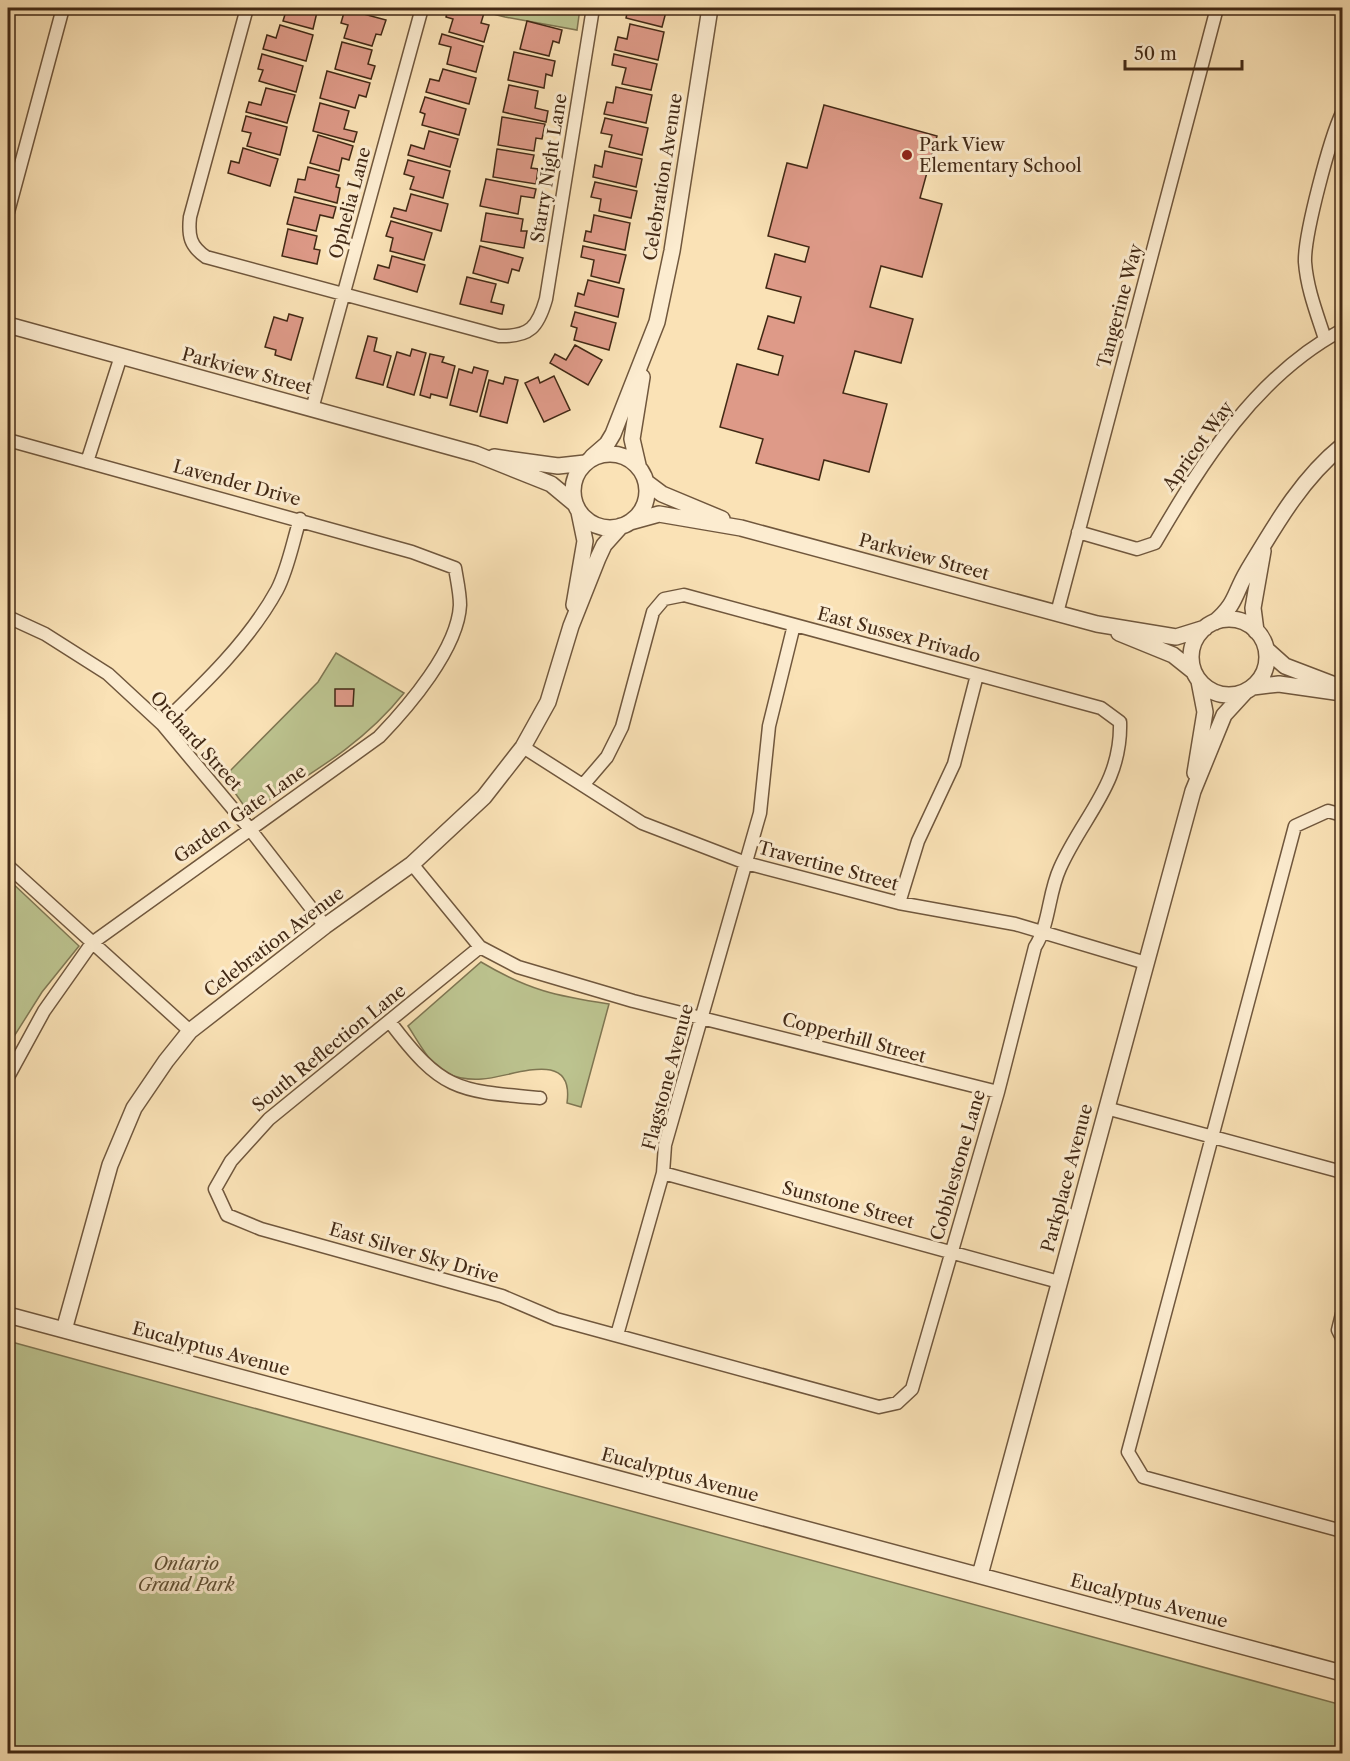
<svg xmlns="http://www.w3.org/2000/svg" width="1350" height="1761" viewBox="0 0 1350 1761" font-family="'Libre Caslon Text',serif">
  <style>
    .green { fill: #bcc38f; stroke: #7f7652; stroke-width: 1.5 }
    .building { fill: #de9a88; stroke: #422915; stroke-width: 1.5 }
    .lines { fill: none; stroke-linecap: round; stroke-linejoin: round }
    .minor-casing { stroke: #70573d; stroke-width: 15 }
    .tertiary-casing { stroke: #70573d; stroke-width: 18 }
    .minor { stroke: #fcecd0; stroke-width: 12 }
    .tertiary { stroke: #fcecd0; stroke-width: 15 }
    .poi-dot { fill: #8f2418; stroke: #fcecd0; stroke-width: 2 }
    .labels { text-anchor: middle; stroke-width: 6; stroke-linejoin: round; paint-order: stroke }
    .poi-label { font-size: 18px; fill: #422915; stroke: #fcecd0; text-anchor: start }
    .street-label { font-size: 18px; fill: #422915; stroke: #fcecd0 }
    .park-label { font-size: 18px; font-style: italic; fill: #605034; stroke: #fcecd0 }
  </style>
  <rect width="100%" height="100%" fill="#fae2b6"/>
  <filter id="stains"><feTurbulence type="fractalNoise" baseFrequency=".00333" numOctaves="4"/><feColorMatrix values="0 0 0 0 .2 0 0 0 0 .09 0 0 0 0 .02 0 0 0 .5 -.17"/></filter>
  <radialGradient id="worn" r=".72"><stop offset=".6" stop-color="#630" stop-opacity="0"/><stop offset="1" stop-color="#630" stop-opacity=".3"/></radialGradient>
  <!-- green -->
  <path class="green" d="M469 8H580L577 30 505 17Z
    M336 653 404 693C361 747 306 776 249 813L224 777 318 682Z
    M8 879 79 946 42 992 8 1046Z
    M481 962C528 990 556 996 609 1004L581 1107 567 1103C575 1046 510 1078 482 1079 470 1080 457 1078 446 1073 430 1065 418 1041 408 1026Z
    M8 1341 1342 1705V1753H8Z"/>
  <!-- building -->
  <path class="building" d="M287 8H318L313 29 283 21Z
    M448 8H467L484 13 481 23 489 25 484 42 449 32 453 19 446 17Z
    M623 8H667L662 27 626 18 628 9Z
    M345 9 386 20 381 35 376 34 372 46 344 38 348 25 341 23Z
    M527 21 562 30 559 43 553 41 549 56 520 49Z
    M630 24 664 32 658 60 615 50 618 37 627 39Z
    M280 25 313 35 306 61 263 49 267 35 276 38Z
    M442 34 483 46 476 72 447 64 451 47 439 44Z
    M342 42 372 50 368 64 375 66 371 79 335 69Z
    M514 52 555 61 552 76 546 74 544 88 508 80Z
    M262 54 303 66 296 92 259 81 263 70 258 69Z
    M614 54 657 64 651 90 622 84 626 68 612 65Z
    M443 69 476 78 469 104 426 92 430 79 439 81Z
    M327 71 370 83 366 97 359 95 355 108 320 98Z
    M509 85 538 91 535 108 548 111 546 122 503 112Z
    M616 87 652 95 646 123 604 114 607 102 613 103Z
    M266 88 295 95 287 123 246 112 249 102 261 105Z
    M425 97 466 109 459 135 422 125 425 114 420 112Z
    M320 103 349 111 344 129 357 132 354 142 313 131Z
    M824 105 937 136 920 198 942 204 922 277 881 266 870 307 913 319 901 363 855 351 843 393 887 404 869 472 824 460 819 480 756 463 763 439 720 427 737 364 778 375 783 356 758 349 768 316 794 323 801 297 766 288 775 254 805 262 809 247 768 236 787 163 807 168Z
    M246 116 287 127 280 155 247 146 251 133 242 131Z
    M502 117 545 124 542 139 536 138 534 151 498 145Z
    M605 118 648 128 642 155 609 147 612 135 601 133Z
    M429 131 458 139 450 167 408 155 411 145 424 149Z
    M318 135 353 146 349 160 342 158 339 171 310 163Z
    M243 148 278 159 270 186 228 173 231 161 239 163Z
    M497 149 534 155 531 168 538 169 536 184 493 177Z
    M605 151 642 159 636 187 593 177 595 165 602 167Z
    M408 160 450 171 443 198 410 189 414 177 404 174Z
    M308 167 339 175 336 187 340 188 337 203 295 192 298 179 305 180Z
    M486 179 536 189 534 198 521 196 518 214 480 206Z
    M595 182 637 191 631 218 599 211 601 199 591 197Z
    M411 194 448 204 441 231 391 217 394 208 406 211Z
    M294 197 336 207 333 218 320 215 316 231 287 224Z
    M486 213 523 219 521 231H527L524 248 481 241Z
    M594 215 630 223 625 250 584 241 586 231 591 232Z
    M391 221 432 233 424 260 390 251 393 238 386 236Z
    M288 229 317 236 314 249 320 250 317 264 282 256Z
    M480 246 523 258 519 271 512 269 508 283 473 273Z
    M583 246 626 255 619 283 591 276 594 260 581 257Z
    M392 256 425 265 417 292 374 279 378 265 389 268Z
    M467 277 496 284 491 302 504 305 502 314 460 304Z
    M588 280 624 289 618 317 575 306 578 293 584 295Z
    M575 312 616 323 609 350 574 340 577 328 571 326Z
    M289 314 303 318 291 360 275 355 276 350 265 347 274 317 287 321Z
    M368 336 377 338 374 351 391 356 383 385 356 378Z
    M575 345 602 360 588 385 550 363 555 354 566 360Z
    M412 349 426 353 414 395 387 387 397 352 410 356Z
    M430 354 444 357 442 362 455 366 447 398 431 394 430 398 420 395Z
    M474 367 488 371 477 412 450 405 459 369 472 373Z
    M554 376 570 410 544 422 525 383 538 377 540 383Z
    M505 377 518 380 507 423 480 416 489 380 503 384Z
    M335 689H354L353 706H335Z"/>
  <g class="lines">
    <!-- minor casing -->
    <g class="minor-casing">
      <path id="minor" d="M247 8 190 217C188 236 190 246 206 257L499 336C530 337 538 327 546 299L593 8
        M8 212 63 8
        M1325 339C1317 314 1307 289 1305 262 1304 235 1330 138 1342 113
        M312 409 422 8
        M8 440 412 552 455 568C457 580 460 593 460 605 458 649 408 707 379 737L92 943 44 1011 8 1077
        M87 462 121 356
        M1078 532 1137 549 1155 543C1203 461 1256 376 1342 330
        M1057 613 1217 8
        M8 617 45 634 108 674 162 724 249 828 325 926
        M162 724C204 684 249 641 277 590 288 569 293 541 300 519
        M523 747 642 823 746 863 899 903 1015 924 1146 963
        M1342 815 1328 811 1295 826 1128 1452 1143 1477 1342 1531
        M412 864 480 947 518 967 633 1001 998 1092
        M8 866 190 1031
        M899 903 918 841 954 764 977 675
        M480 947 269 1119 231 1161 215 1189 227 1215 261 1229 502 1296 556 1319 879 1407 897 1403 912 1389 998 1092 1035 947C1050 923 1048 894 1060 868 1083 816 1122 784 1120 722L1101 708 684 595 664 599 653 612 622 727 607 757 583 785
        M390 1022C442 1091 457 1091 540 1098
        M1106 1108 1342 1172
        M663 1173 1059 1282
        M1342 1314 1338 1330 1342 1338
        M617 1335 663 1173 665 1145 760 813 769 726 794 625"/>
    </g>
    <!-- tertiary casing -->
    <g class="tertiary-casing">
      <path id="tertiary" d="M8 325 476 454 551 484 575 504
        M573 491a37 37 0 1 1 74 0a37 37 0 1 1-74 0Z
        M494 457 558 466 585 463
        M592 457 607 444 613 434 657 322 672 251 710 8
        M638 465 632 439 642 377
        M646 482 662 494 722 519
        M630 522 659 514 741 528 1097 624 1176 637 1205 628
        M574 605 585 541 579 512
        M1191 657a38 38 0 1 1 76 0a38 38 0 1 1-76 0Z
        M1215 622C1237 603 1234 594 1247 572 1274 527 1301 479 1342 446
        M1256 631 1253 608 1263 551
        M1119 633 1173 655 1193 671
        M1266 649 1285 666 1340 687
        M1253 687 1279 684 1342 693
        M1195 773 1205 712 1199 681
        M8 1315 1342 1673
        M64 1330 110 1165 134 1108 166 1061 190 1031 325 926 412 864 484 797 523 747 548 702 571 626 598 558 604 545 621 526
        M980 1575 1193 791 1224 715 1246 691"/>
    </g>
    <!-- minor -->
    <use href="#minor" class="minor"/>
    <!-- tertiary -->
    <use href="#tertiary" class="tertiary"/>
  </g>
  <!-- markers -->
  <circle class="poi-dot" cx="907" cy="155" r="6"/>
  <g class="labels">
    <!-- poi labels -->
    <g class="poi-label">
      <text x="919" y="151">Park View<tspan x="919" dy="21">Elementary School</tspan></text>
    </g>
    <!-- street labels -->
    <g class="street-label">
      <text transform="translate(549 168) rotate(-81)" y="6">Starry Night Lane</text>
      <text transform="translate(663 177) rotate(-81)" y="6">Celebration Avenue</text>
      <text transform="translate(350 203) rotate(-75)" y="6">Ophelia Lane</text>
      <text transform="translate(1120 306) rotate(-75)" y="6">Tangerine Way</text>
      <text transform="translate(247 371) rotate(15)" y="6">Parkview Street</text>
      <text transform="translate(1198 446) rotate(-54)" y="6">Apricot Way</text>
      <text transform="translate(237 483) rotate(15)" y="6">Lavender Drive</text>
      <text transform="translate(924 557) rotate(15)" y="6">Parkview Street</text>
      <text transform="translate(899 635) rotate(15)" y="6">East Sussex Privado</text>
      <text transform="translate(196 741) rotate(48)" y="6">Orchard Street</text>
      <text transform="translate(240 814) rotate(-35)" y="6">Garden Gate Lane</text>
      <text transform="translate(828 866) rotate(15)" y="6">Travertine Street</text>
      <text transform="translate(274 942) rotate(-37)" y="6">Celebration Avenue</text>
      <text transform="translate(854 1038) rotate(15)" y="6">Copperhill Street</text>
      <text transform="translate(329 1048) rotate(-39)" y="6">South Reflection Lane</text>
      <text transform="translate(668 1077) rotate(-75)" y="6">Flagstone Avenue</text>
      <text transform="translate(958 1165) rotate(-74)" y="6">Cobblestone Lane</text>
      <text transform="translate(1067 1178) rotate(-75)" y="6">Parkplace Avenue</text>
      <text transform="translate(848 1205) rotate(15)" y="6">Sunstone Street</text>
      <text transform="translate(414 1253) rotate(16)" y="6">East Silver Sky Drive</text>
      <text transform="translate(211 1349) rotate(15)" y="6">Eucalyptus Avenue</text>
      <text transform="translate(680 1475) rotate(15)" y="6">Eucalyptus Avenue</text>
      <text transform="translate(1149 1601) rotate(15)" y="6">Eucalyptus Avenue</text>
    </g>
    <!-- park labels -->
    <g class="park-label">
      <text x="186" y="1570">Ontario<tspan x="186" dy="21">Grand Park</tspan></text>
    </g>
  </g>
  <!-- margin -->
  <rect width="1350" height="1761" fill="none" stroke="#fae2b6" stroke-width="30"/>
  <rect x="9" y="9" width="1332" height="1743" fill="none" stroke="#422915" stroke-width="3"/>
  <rect x="15" y="15" width="1320" height="1731" fill="none" stroke="#422915" stroke-width="1.5"/>
  <!-- scale -->
  <path d="M1125 60v9h117v-9" fill="none" stroke="#422915" stroke-width="3"/>
  <text x="1134" y="60" font-size="18" fill="#422915" stroke="#fcecd0" stroke-width="4.5" paint-order="stroke">50 m</text>
  <rect width="100%" height="100%" filter="url(#stains)"/>
  <rect width="100%" height="100%" fill="url(#worn)"/>
</svg>
